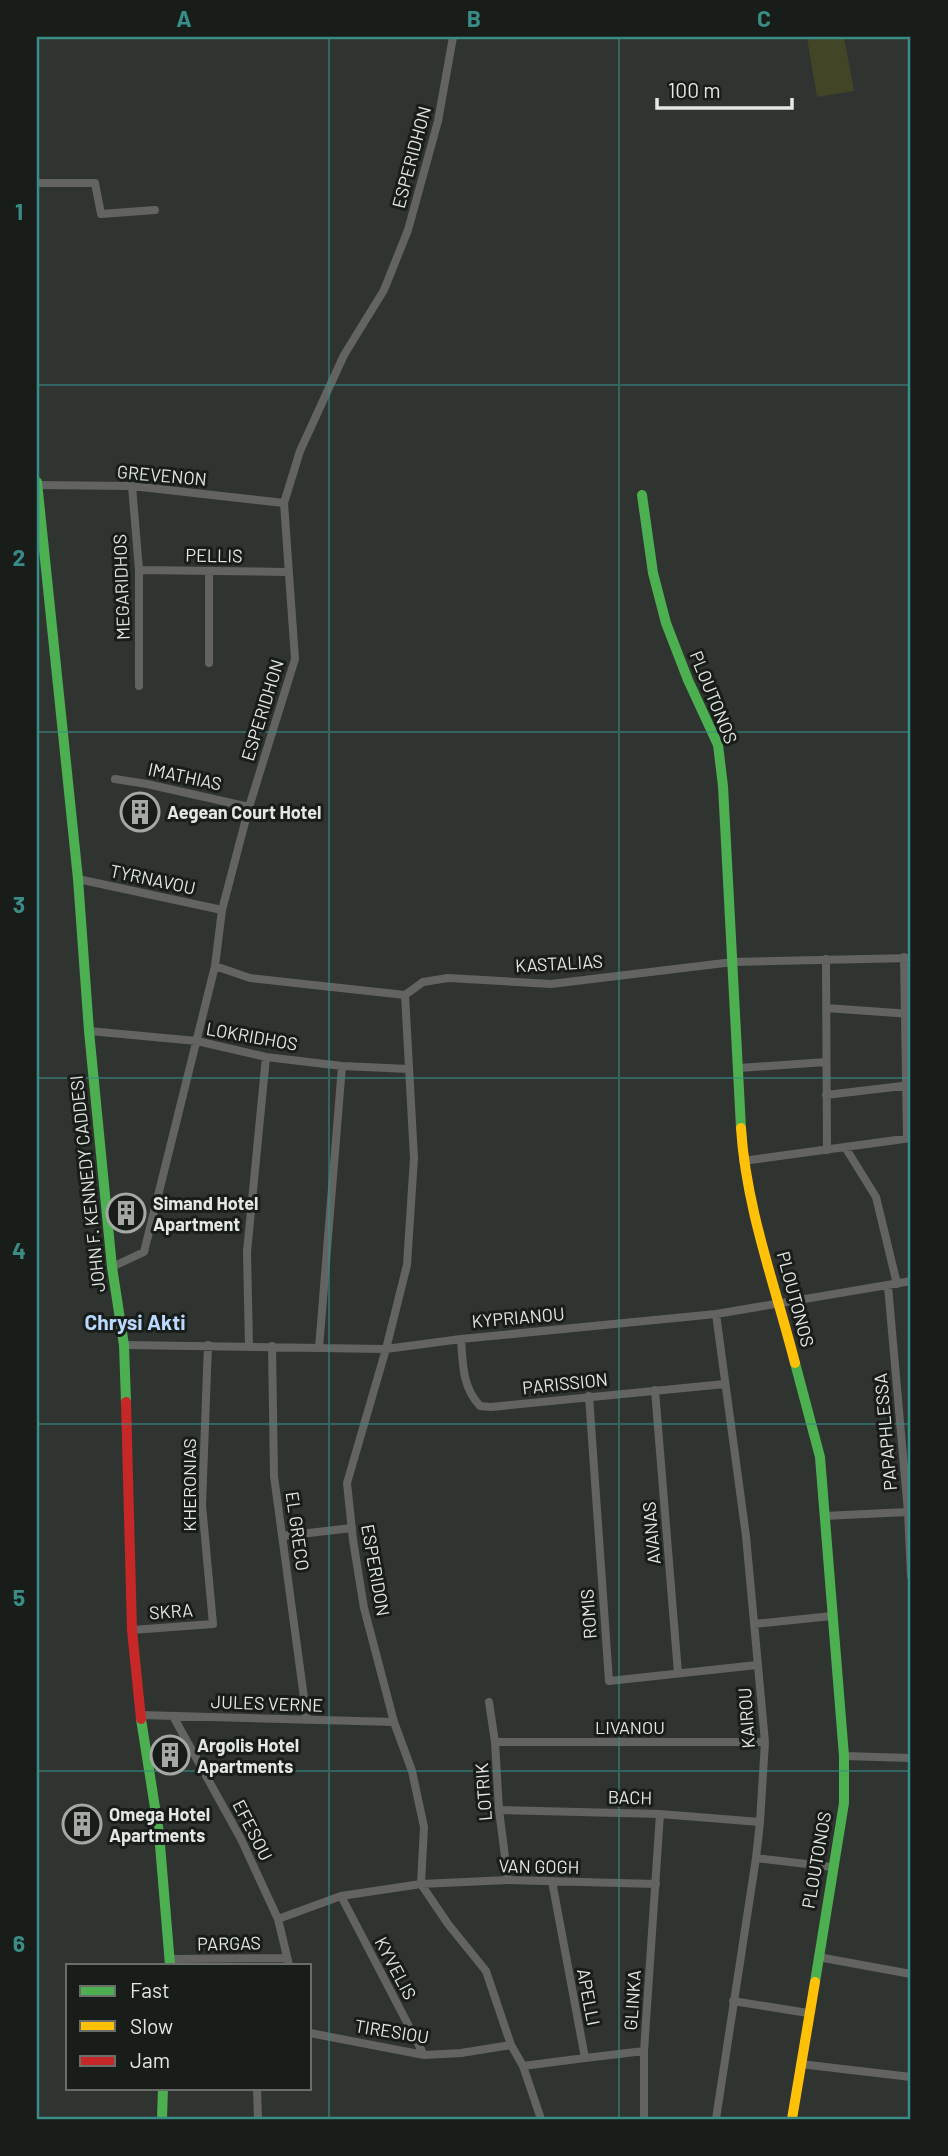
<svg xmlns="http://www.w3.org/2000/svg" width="948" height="2156" viewBox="0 0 948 2156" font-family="Barlow,sans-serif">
  <rect width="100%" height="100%" fill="#303431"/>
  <!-- green -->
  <path fill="#424626" d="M815 37H844L854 91 817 97 807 38Z"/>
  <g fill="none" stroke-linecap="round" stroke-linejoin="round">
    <!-- street -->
    <path stroke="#636462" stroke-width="8" d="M37 183H95L101 214 155 210
      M37 485 132 486 284 503
      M132 486 139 570V686
      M139 570 288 572
      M209 663V571
      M115 779 147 784 249 807
      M78 879 222 910
      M904 957 907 1137
      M826 959 827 1150
      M215 966 250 978 405 995 423 982 448 978 551 984 733 962 911 958
      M405 995 414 1158 407 1265 386 1349 347 1483 353 1540 364 1608 394 1722 412 1771 424 1827 421 1884 448 1924 486 1971 511 2045 523 2066 541 2119
      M826 1008 911 1014
      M89 1031 197 1041 266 1057 342 1066 409 1069
      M739 1068 826 1062
      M826 1095 911 1085
      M845 1147 876 1197 897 1284
      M743 1161 911 1138
      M112 1267 144 1252 215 966 222 910 249 807 295 659 284 503 300 451 344 355 384 290 408 230 438 121 453 37
      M888 1286 908 1512 911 1576
      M716 1314 746 1536 765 1742 760 1822 756 1858 716 2119
      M461 1339C463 1364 462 1387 480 1406L491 1407 725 1384
      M124 1345 386 1349 461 1339 716 1314 911 1281
      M249 1346 247 1252 266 1057
      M272 1346 274 1476 307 1720
      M319 1348 342 1066
      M655 1390 678 1673
      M589 1396 609 1681 757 1665
      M824 1516 908 1512
      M283 1536 352 1528
      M754 1624 832 1616
      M132 1630 213 1624 202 1505 208 1345
      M489 1702 495 1742 499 1810 508 1880
      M140 1715 394 1722
      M173 1716 241 1839 278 1919 289 1965
      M495 1742H765
      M844 1756 911 1758
      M499 1810 660 1814 760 1822
      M756 1858 832 1867
      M341 1896 424 2055
      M278 1919 341 1896 421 1884 508 1880 656 1884
      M818 1957 911 1974
      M171 1959 287 1958
      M733 2001 808 2013
      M310 2033 424 2055 461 2053 511 2045
      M585 2058 644 2051
      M800 2064 911 2077
      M523 2066 585 2058 552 1881
      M257 2088 258 2119
      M644 2119V2051L660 1814"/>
    <!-- fast -->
    <path stroke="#4caf50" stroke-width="10" d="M37 482 78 879 89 1031 112 1267 124 1345 126 1402
      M642 495 653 573 666 623 688 680 718 745 723 786 741 1128
      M795 1363 820 1457 844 1756V1803L815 1982
      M141 1719 159 1833 170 1965
      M162 2119 163 2088"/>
    <!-- slow -->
    <path stroke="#ffc107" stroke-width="10" d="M741 1128C746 1208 775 1285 795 1363
      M792 2119 815 1982"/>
    <!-- jam -->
    <path stroke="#c62828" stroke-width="10" d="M126 1402 132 1630 141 1719"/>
  </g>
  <!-- grid -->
  <path fill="none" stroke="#398d86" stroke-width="2" stroke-opacity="0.55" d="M329 37V2119M619 37V2119M37 385H911M37 732H911M37 1078H911M37 1424H911M37 1771H911"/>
  <!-- icons -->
  <defs>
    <symbol id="building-ring" viewBox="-11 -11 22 22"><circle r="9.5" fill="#191d1a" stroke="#a4a9a5" stroke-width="1.5"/><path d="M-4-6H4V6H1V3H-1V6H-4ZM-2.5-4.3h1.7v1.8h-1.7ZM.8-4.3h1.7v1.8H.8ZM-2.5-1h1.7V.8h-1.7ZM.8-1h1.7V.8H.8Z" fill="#a4a9a5"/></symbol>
  </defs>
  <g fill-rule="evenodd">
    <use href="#building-ring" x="118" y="790" width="44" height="44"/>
    <use href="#building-ring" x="104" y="1191" width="44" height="44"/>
    <use href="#building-ring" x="148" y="1733" width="44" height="44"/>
    <use href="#building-ring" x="60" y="1802" width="44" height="44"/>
  </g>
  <g text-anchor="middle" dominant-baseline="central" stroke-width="6" stroke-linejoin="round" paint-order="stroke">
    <!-- street labels -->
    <g font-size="18" fill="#e3e8e4" stroke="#191d1a">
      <text transform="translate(411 157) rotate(-75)">ESPERIDHON</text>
      <text transform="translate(162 475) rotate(5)">GREVENON</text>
      <text transform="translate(214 555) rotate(1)">PELLIS</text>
      <text transform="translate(121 587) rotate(-92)">MEGARIDHOS</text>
      <text transform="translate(714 697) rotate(68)">PLOUTONOS</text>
      <text transform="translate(262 710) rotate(-73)">ESPERIDHON</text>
      <text transform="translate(185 776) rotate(12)">IMATHIAS</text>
      <text transform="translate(153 879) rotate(12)">TYRNAVOU</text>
      <text transform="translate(559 963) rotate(-3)">KASTALIAS</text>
      <text transform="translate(252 1036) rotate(10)">LOKRIDHOS</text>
      <text transform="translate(87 1184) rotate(-96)">JOHN F. KENNEDY CADDESI</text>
      <text transform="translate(796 1299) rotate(75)">PLOUTONOS</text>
      <text transform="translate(518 1317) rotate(-5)">KYPRIANOU</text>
      <text transform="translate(565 1383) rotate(-6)">PARISSION</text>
      <text transform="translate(885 1432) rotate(-95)">PAPAPHLESSA</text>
      <text transform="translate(189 1485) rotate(-90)">KHERONIAS</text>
      <text transform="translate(298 1531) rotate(82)">EL GRECO</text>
      <text transform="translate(651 1533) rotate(-95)">AVANAS</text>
      <text transform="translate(376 1570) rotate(80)">ESPERIDON</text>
      <text transform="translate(171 1611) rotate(-4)">SKRA</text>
      <text transform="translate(588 1614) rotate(-94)">ROMIS</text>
      <text transform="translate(267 1703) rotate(2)">JULES VERNE</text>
      <text transform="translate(746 1718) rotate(-94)">KAIROU</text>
      <text x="630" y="1727">LIVANOU</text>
      <text transform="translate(483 1792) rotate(-94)">LOTRIK</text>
      <text transform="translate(630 1797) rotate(1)">BACH</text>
      <text transform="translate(253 1830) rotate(63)">EFESOU</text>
      <text transform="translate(816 1860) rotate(-80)">PLOUTONOS</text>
      <text transform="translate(539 1866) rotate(1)">VAN GOGH</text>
      <text transform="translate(229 1943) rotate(-1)">PARGAS</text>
      <text transform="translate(396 1968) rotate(62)">KYVELIS</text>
      <text transform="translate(589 1997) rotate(79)">APELLI</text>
      <text transform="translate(632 2000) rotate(-86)">GLINKA</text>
      <text transform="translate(392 2031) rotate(9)">TIRESIOU</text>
    </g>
    <!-- poi labels -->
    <g font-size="18" font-weight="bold" fill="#e3e8e4" stroke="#191d1a" text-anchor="start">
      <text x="167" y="812">Aegean Court Hotel</text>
      <text x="153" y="1203">Simand Hotel<tspan x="153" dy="21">Apartment</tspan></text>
      <text x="197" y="1745">Argolis Hotel<tspan x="197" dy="21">Apartments</tspan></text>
      <text x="109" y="1814">Omega Hotel<tspan x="109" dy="21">Apartments</tspan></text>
    </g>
    <!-- quarter labels -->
    <g font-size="21" font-weight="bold" fill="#bbd9fe" stroke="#191d1a">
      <text x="135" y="1321">Chrysi Akti</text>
    </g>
  </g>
  <!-- border -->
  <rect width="948" height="2156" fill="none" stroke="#191d1a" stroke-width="77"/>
  <!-- legend -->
  <rect x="66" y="1964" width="245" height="126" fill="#191d1a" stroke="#6a6e6b" stroke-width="2"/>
  <rect x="80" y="1986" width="35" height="10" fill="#4caf50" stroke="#6a6e6b" stroke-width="2"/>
  <text x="130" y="1998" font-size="21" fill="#e3e8e4">Fast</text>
  <rect x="80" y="2021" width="35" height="10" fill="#ffc107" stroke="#6a6e6b" stroke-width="2"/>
  <text x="130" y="2034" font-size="21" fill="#e3e8e4">Slow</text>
  <rect x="80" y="2056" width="35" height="10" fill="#c62828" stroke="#6a6e6b" stroke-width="2"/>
  <text x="130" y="2068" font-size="21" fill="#e3e8e4">Jam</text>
  <!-- scale -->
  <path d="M657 98v10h135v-10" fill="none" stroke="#e3e8e4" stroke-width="3.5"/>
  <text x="668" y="98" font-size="21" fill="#e3e8e4" stroke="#191d1a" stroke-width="5" paint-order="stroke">100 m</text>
  <rect x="38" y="38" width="871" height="2080" fill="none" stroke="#398d86" stroke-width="2.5"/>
  <g font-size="23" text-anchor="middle" font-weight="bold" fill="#398d86">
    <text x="184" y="27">A</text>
    <text x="474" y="27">B</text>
    <text x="764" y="27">C</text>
    <text x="19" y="220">1</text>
    <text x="19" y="566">2</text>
    <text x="19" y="913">3</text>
    <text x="19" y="1259">4</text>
    <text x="19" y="1606">5</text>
    <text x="19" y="1952">6</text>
  </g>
</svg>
